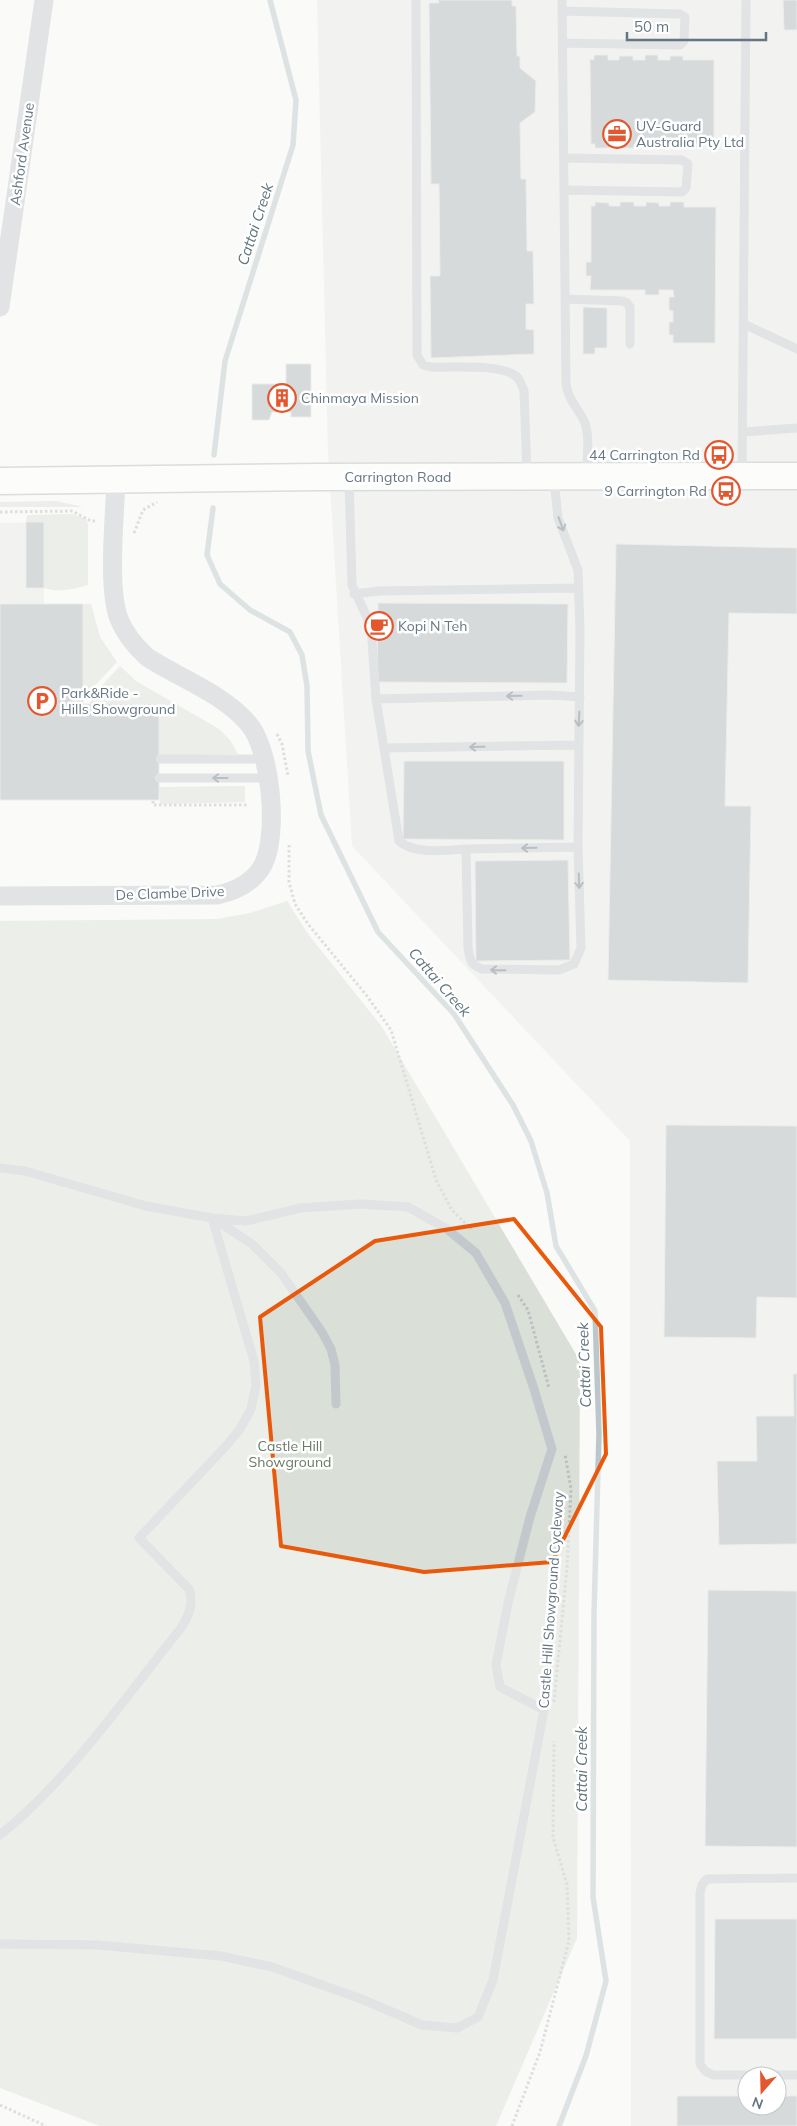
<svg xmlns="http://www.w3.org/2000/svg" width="797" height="2126" viewBox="0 0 797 2126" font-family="Mulish,sans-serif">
  <rect width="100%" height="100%" fill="#fafaf8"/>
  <!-- built -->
  <path fill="#e8e9e9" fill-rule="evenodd" d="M317 0H797V2126H631L630 1141 352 846 328 452ZM747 2076H777V2106H747Z
    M44 522V605L0 604V523Z"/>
  <!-- green -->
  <path fill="#dadfd7" d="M56 501 83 507H0V502Z
    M72 514 86 519 88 525V585C74 589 59 593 44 588V523L26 522 27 515Z
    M83 604H91L100 637 117 662 83 698Z
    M120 666 136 681 219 729 230 740 238 754 159 756V704H90L91 697Z
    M245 786V802L160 804 159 787Z
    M287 901 308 934 382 1027 580 1361 577 1938 496 2126H100L0 2088V921L217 919 250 913Z"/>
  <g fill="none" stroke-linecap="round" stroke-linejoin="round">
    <!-- stream -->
    <path stroke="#bbc7cb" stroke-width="5.5" d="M214 455 225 361 293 145 296 100 270 0
      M213 508 207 555 220 584 250 610 290 632 302 655 307 686 308 751 321 815 378 932 454 1014 513 1105 531 1141 547 1193 556 1246 595 1311 599 1434 594 1613 593 1897 606 1981 586 2056 559 2126"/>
  </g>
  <!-- building -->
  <path fill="#aab3b9" stroke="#dcdcda" d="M438 0H512V6H516L517 56H520V68L536 81 535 112 520 123 521 179H526L527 251H533L534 304H526V329L534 330V354L431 358 430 276H440L439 184H431L429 3H439Z
    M783 0H797V30H784Z
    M594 55H608V60H619V56H633V60H645V55H658V60H670V56H683V60H714V144H684V148H670V144H659V148H645V144H634V148H620V144H609V148H595V144H591L590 59 594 60Z
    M595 202 609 203V206H620V202H634V206H646V202L659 203V206H670V202H684V207H716L715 343H673V335H669V322H673V311L669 310V297H674L673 290H659V295H645V290H590L591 276H586V262H591V206H595Z
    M583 307 607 308V348H595V354H583Z
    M286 364H311V417H291V412H272L269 420H252V384H286Z
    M26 522H44V588H26Z
    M616 544 797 548V614L729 613 725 806H751L748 983 608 980Z
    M378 603 568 604 567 683 377 682Z
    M0 604H83V704H159V800H0Z
    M404 761H564V840L403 839Z
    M568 860 570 960 476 961 475 861Z
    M666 1125 797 1126V1298L757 1297 756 1338 664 1337Z
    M793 1374H797V1544L719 1545 717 1461H757L756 1416H794Z
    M708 1590 797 1591V1847L705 1846Z
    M715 1919H797V2039H714Z
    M677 2096H747V2106H777V2096H797V2126H677Z"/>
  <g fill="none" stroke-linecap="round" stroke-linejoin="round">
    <defs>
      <path id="secondary" d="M0 481 317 477 797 476"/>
    </defs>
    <!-- secondary casing -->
    <use href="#secondary" stroke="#b3babf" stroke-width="29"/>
    <!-- path -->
    <path stroke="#bbbfc2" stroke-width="3" stroke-dasharray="2.5 2.5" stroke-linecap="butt" d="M0 512 72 511 91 521H96
      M134 533 143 510 157 502
      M277 734 282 744 288 776
      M153 801V805H249
      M289 845V882L295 904 308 924 367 996 391 1030 436 1180 452 1210 471 1229
      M518 1295 528 1310 549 1388
      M554 1702 567 1568 571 1489 565 1454
      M0 2105 46 2126
      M512 2126 540 2052 569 1941 567 1885 553 1837 554 1741"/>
    <!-- lane -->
    <path stroke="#c3c8cc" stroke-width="9" d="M416 0 417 355 423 365 431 367C453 368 501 363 517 377 520 380 522 386 524 391L527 474
      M562 0 566 384C568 400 579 409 585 423 590 438 587 458 586 474
      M562 11 680 14 685 17 684 41 680 45 562 43
      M564 158 682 160 688 164 686 188 682 192 564 190
      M565 299 622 301 627 303 630 307V344
      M744 324 797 349
      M743 432 797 428
      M742 473 746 0
      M349 479 352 585 371 626 376 699 399 841C415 855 447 850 466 849L468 948C470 959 470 965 482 969L559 970 574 964 581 948 578 847 580 630 578 570 558 518 554 479
      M354 594 379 591 577 588
      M376 699 551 695 580 697
      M386 748 578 745
      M160 759H266
      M159 778H269
      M466 849 578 847
      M0 1168 25 1171 146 1206 212 1218 252 1244 281 1273 322 1332 331 1349 335 1365 336 1404
      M0 1835C67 1782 127 1695 181 1628 189 1615 194 1604 189 1589L139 1538 226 1446 240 1429 251 1409 256 1385 254 1361 212 1218 246 1221 300 1208 360 1204 408 1207 447 1229 476 1253 505 1303 534 1389 552 1449 530 1517 508 1603 496 1665 500 1687 544 1710 493 1980 478 2017 457 2028 422 2025 364 2000 272 1967 221 1956 98 1945 0 1944
      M797 1878 707 1879 702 1885 700 1893V2064L705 2071 713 2075H797"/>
    <!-- street -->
    <path stroke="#c3c8cc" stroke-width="19" d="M0 307 44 0
      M0 896 217 895C236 891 253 883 263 865 279 834 271 749 248 723 222 693 179 678 147 657 135 646 125 634 119 619 107 588 115 515 116 480"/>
    <!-- secondary -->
    <use href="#secondary" stroke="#fff" stroke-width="26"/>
  </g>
  <!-- one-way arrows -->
  <defs><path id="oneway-shaft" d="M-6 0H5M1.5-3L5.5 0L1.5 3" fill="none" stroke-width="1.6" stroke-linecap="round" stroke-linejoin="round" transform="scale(1.25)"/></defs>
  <g stroke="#6a7a87">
    <use href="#oneway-shaft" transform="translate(561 524) rotate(70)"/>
    <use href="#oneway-shaft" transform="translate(514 696) rotate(179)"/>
    <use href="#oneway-shaft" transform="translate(579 719) rotate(93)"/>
    <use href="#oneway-shaft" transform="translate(477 747) rotate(179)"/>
    <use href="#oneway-shaft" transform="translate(220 778) rotate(-180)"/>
    <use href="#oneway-shaft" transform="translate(529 848) rotate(179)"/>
    <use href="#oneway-shaft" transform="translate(579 881) rotate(88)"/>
    <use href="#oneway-shaft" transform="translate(498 970) rotate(-179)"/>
  </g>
  <!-- marked area -->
  <path d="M0 0H797V2126H0ZM514 1219 601 1327 606 1454 552 1562 424 1572 281 1546 260 1317 375 1241Z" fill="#fafaf8" fill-opacity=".55" fill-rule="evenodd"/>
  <path fill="none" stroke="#e8590c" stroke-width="4" stroke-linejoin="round" d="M514 1219 601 1327 606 1454 552 1562 424 1572 281 1546 260 1317 375 1241Z"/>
  <!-- icons -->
  <defs>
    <symbol id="office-ring" viewBox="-11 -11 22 22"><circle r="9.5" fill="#fff" stroke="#e4572e" stroke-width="1.5"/><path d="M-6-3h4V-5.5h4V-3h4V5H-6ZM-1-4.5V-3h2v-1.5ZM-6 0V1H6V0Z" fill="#e4572e"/></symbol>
    <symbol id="building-ring" viewBox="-11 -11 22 22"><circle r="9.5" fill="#fff" stroke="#e4572e" stroke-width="1.5"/><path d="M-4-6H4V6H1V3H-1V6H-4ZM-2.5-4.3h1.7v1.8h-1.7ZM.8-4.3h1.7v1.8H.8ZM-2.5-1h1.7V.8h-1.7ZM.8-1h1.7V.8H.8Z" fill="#e4572e"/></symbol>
    <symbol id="bus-ring" viewBox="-11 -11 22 22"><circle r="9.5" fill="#fff" stroke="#e4572e" stroke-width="1.5"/><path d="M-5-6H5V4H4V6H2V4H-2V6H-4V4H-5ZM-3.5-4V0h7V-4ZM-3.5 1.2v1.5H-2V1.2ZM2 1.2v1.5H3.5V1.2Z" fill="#e4572e"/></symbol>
    <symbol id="cafe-ring" viewBox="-11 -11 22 22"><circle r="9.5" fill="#fff" stroke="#e4572e" stroke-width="1.5"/><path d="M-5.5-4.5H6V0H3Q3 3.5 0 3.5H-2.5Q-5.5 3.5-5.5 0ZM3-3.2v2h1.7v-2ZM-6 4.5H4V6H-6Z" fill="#e4572e"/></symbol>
    <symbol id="parking-ring" viewBox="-11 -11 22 22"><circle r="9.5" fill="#fff" stroke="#e4572e" stroke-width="1.5"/><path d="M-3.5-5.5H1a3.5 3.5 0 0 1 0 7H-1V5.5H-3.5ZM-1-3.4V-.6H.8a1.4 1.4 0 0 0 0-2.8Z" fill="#e4572e"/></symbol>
  </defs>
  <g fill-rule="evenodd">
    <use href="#office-ring" x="601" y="118" width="32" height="32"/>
    <use href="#building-ring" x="266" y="382" width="32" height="32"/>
    <use href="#bus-ring" x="703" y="439" width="32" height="32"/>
    <use href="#bus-ring" x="710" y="475" width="32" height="32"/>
    <use href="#cafe-ring" x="363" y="610" width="32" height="32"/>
    <use href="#parking-ring" x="26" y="685" width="32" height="32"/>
  </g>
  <g text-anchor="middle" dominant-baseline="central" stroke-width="5" stroke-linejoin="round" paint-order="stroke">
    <!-- poi labels -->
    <g font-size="14" fill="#657683" stroke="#fff" text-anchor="start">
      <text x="636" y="126">UV-Guard<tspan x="636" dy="16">Australia Pty Ltd</tspan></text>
      <text x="301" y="398">Chinmaya Mission</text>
      <text x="700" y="455" text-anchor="end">44 Carrington Rd</text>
      <text x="707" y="491" text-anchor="end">9 Carrington Rd</text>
      <text x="398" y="626">Kopi N Teh</text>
      <text x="61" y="693">Park&amp;Ride -<tspan x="61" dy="16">Hills Showground</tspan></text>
    </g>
    <!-- street labels -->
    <g font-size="14" fill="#657683" stroke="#fff">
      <text transform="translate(22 154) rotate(-82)">Ashford Avenue</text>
      <text x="398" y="477">Carrington Road</text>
      <text transform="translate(170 893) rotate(-2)">De Clambe Drive</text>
      <text transform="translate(551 1600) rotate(-86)">Castle Hill Showground Cycleway</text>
    </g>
    <!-- park labels -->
    <g font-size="14" fill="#687a64" stroke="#fff">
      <text x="290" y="1446">Castle Hill<tspan x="290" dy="16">Showground</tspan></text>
    </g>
    <!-- water labels -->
    <g font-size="15" font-style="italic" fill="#60757c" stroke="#fff">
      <text transform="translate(255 224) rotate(-72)">Cattai Creek</text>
      <text transform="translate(440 982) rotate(49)">Cattai Creek</text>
      <text transform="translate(584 1365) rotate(-92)">Cattai Creek</text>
      <text transform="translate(581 1769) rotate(-90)">Cattai Creek</text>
    </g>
  </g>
  <!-- north arrow -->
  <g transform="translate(762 2091) rotate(200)"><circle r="24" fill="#ffffff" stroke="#c1c8cd"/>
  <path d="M0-4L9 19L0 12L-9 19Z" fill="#e4572e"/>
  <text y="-8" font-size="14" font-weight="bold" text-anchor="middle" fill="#657683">N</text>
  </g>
  <!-- scale -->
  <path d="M627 32v8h139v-8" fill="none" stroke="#657683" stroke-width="2.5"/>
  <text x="634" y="32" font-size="15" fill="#657683" stroke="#ffffff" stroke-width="4" paint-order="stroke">50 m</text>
</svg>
